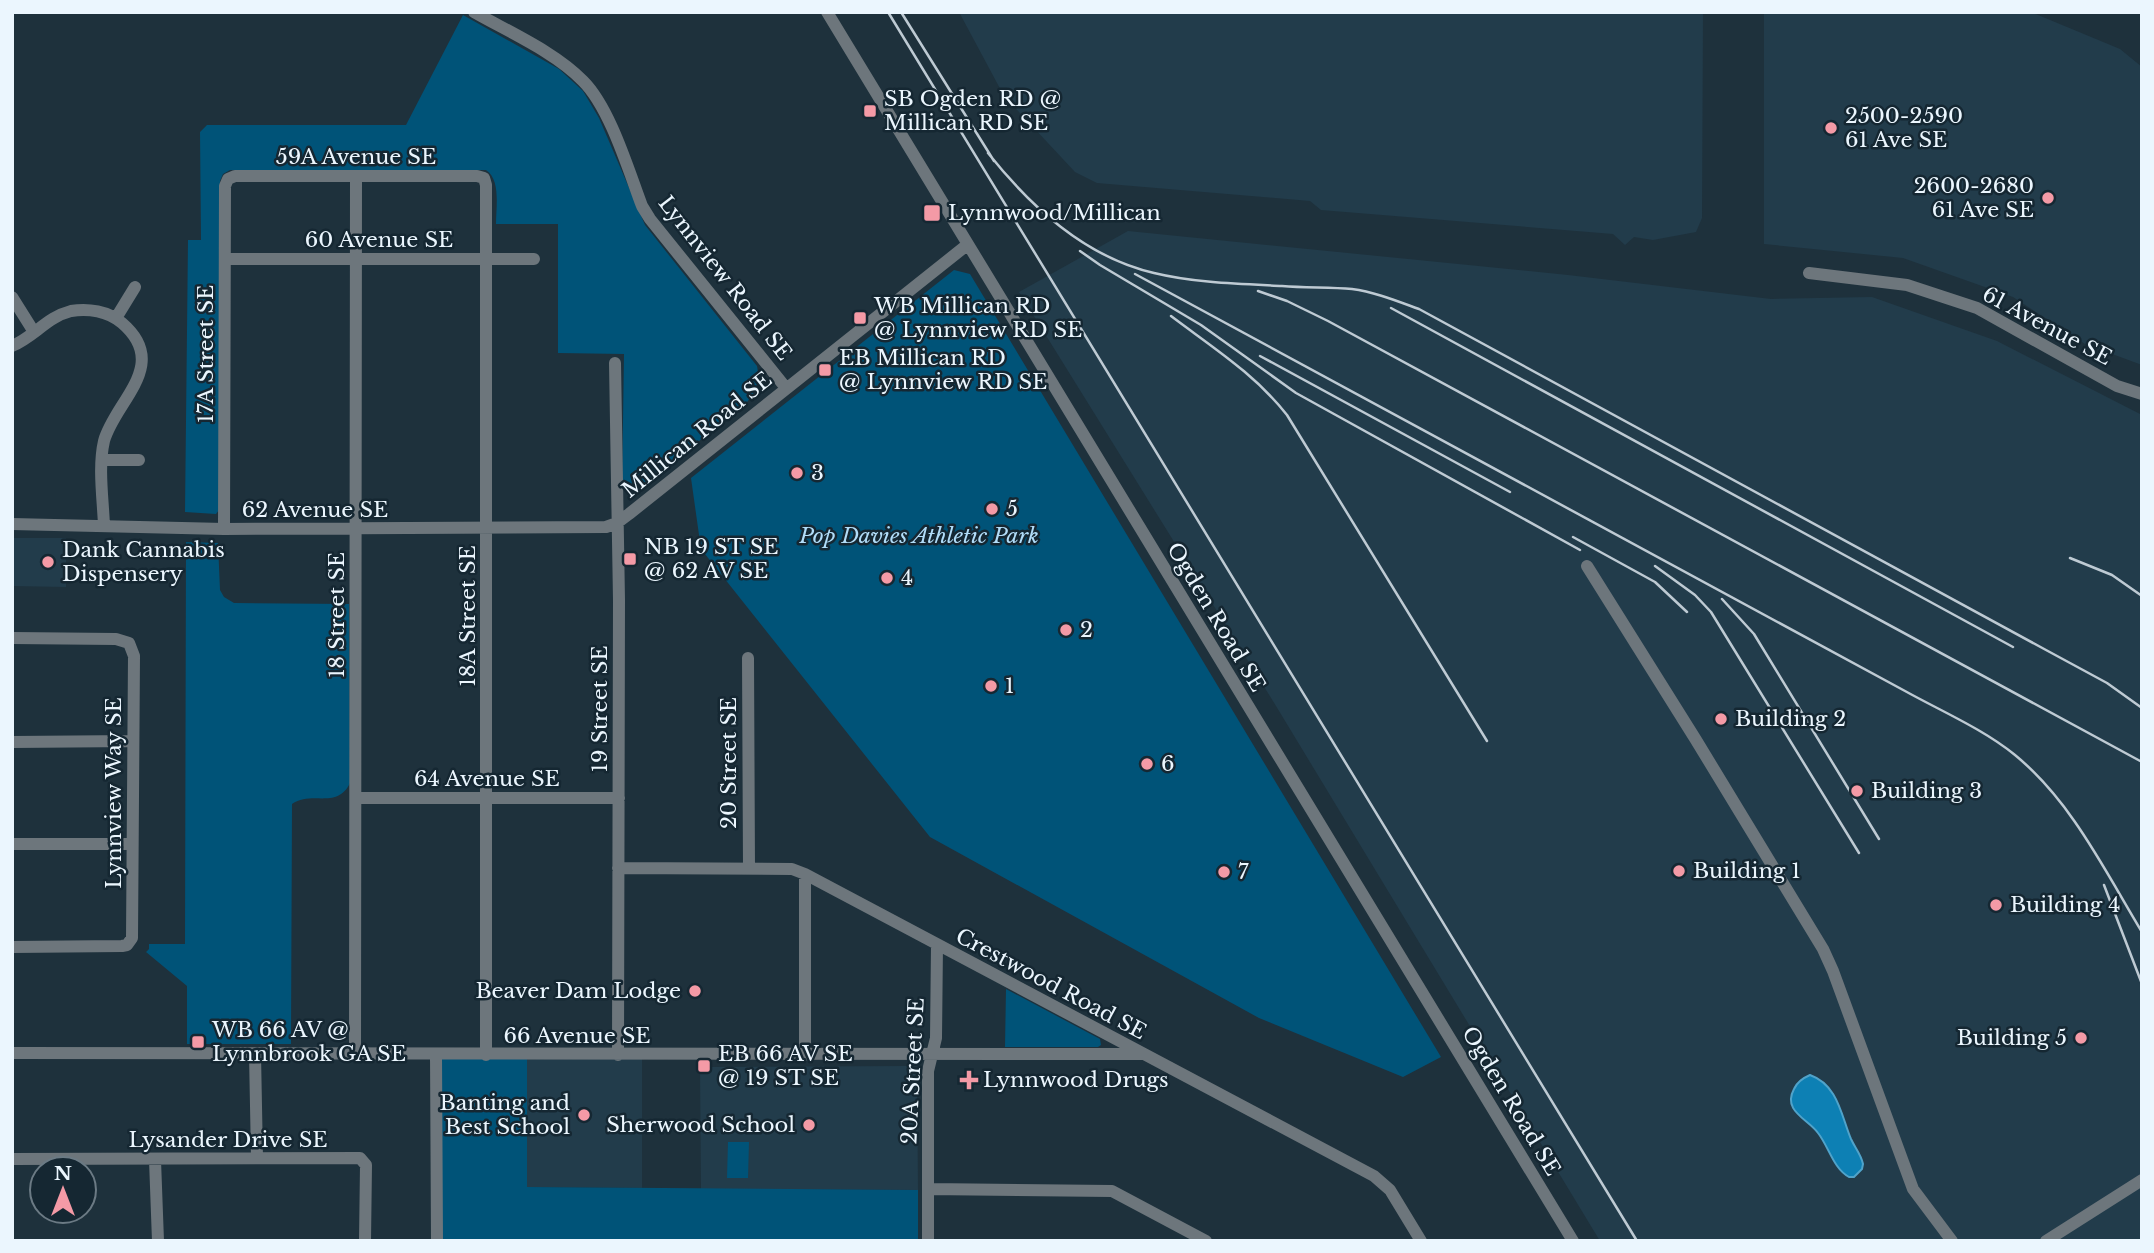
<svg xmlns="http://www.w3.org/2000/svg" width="2154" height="1253" viewBox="0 0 2154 1253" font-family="'Libre Baskerville',serif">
  <rect width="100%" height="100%" fill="#1e313c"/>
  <!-- built -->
  <path fill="#223c4b" d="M959 12H1703L1702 218 1696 232 1653 240 1634 237 1625 245 1613 234 1321 210 1310 201 1097 183 1075 172 1004 96Z
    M1764 12H2031L2120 49 2142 67V365L2085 344 2013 297 1903 258 1764 244Z
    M1128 231 1568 275 1771 299 1872 297 1997 341 2142 415V1241H1600L1276 706 1019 292Z
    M12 538H66V587L12 586Z
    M527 1055H642V1188L527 1187Z
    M908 1066 917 1071 918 1190 701 1189 700 1067Z"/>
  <!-- green -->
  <path fill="#005378" d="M463 15 559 69 583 91 599 118 645 225 757 366C760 381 757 389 748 401L640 489 634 493 622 488 624 354 558 353V224H496C496 207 501 180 486 170H230L223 174 220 181 219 510 216 514 185 512 188 240H201L200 132 207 125H406Z
    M954 270 970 274 1441 1057 1403 1077 1259 1018 930 837 701 549 691 478Z
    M186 542 218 543 220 590 224 597 234 603 349 604 350 783C337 810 312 790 292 804L291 1044H187V986L146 952 149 949V944H185Z
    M1006 989 1100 1039 1101 1045 1098 1047H1005Z
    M436 1055H527V1187L918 1190V1241H437Z
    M728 1142H749L748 1178H727Z"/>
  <!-- water -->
  <path fill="#0d80b4" stroke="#50a3ca" stroke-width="2" d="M1810 1075C1838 1085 1841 1115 1851 1139 1855 1148 1861 1154 1863 1164L1862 1169 1854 1177H1849C1833 1168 1829 1147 1818 1133 1808 1119 1782 1111 1794 1089 1797 1082 1803 1078 1810 1075Z"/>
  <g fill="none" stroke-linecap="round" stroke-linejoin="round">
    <!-- minor -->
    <path stroke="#6d767c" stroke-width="12" d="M474 12C509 32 555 52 583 81 610 108 628 169 642 206L650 219 786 388
      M827 12 1573 1241
      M225 259H534
      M1809 273 1907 285 1977 308 2117 386 2142 394
      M12 297 34 332
      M116 318 135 287
      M12 346C34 337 47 317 71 311 88 308 108 311 122 323 171 365 115 401 104 441 98 467 103 499 104 526
      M615 363 619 600 618 1055
      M102 460H139
      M12 524 224 529 606 527 617 523 629 514 967 245
      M224 529 225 186 228 179 235 176H477L484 178 486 185V1055
      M1587 566 1696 740 1823 949 1833 971 1913 1189 1952 1241
      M12 638 116 639 129 643 134 656 132 938 127 945 122 946 12 947
      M748 658 749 868
      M12 742 133 741
      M356 798H619
      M12 844H132
      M618 868 792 869 805 874 1374 1176 1390 1190 1421 1241
      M805 874V1055
      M12 1053 1142 1054
      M255 1054 257 1158
      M355 1054 356 176
      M436 1055 437 1241
      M12 1159 360 1158 366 1165 365 1241
      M155 1160 158 1241
      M928 1189 1112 1191 1206 1241
      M928 1241V1071L936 1038 937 945
      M2046 1241 2142 1180"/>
    <!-- rail -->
    <path stroke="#becad3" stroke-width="2.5" d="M888 12 1637 1241
      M901 12 994 161
      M988 153C1031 207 1085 257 1154 273 1195 283 1241 284 1282 286 1306 288 1329 287 1352 289 1375 292 1397 301 1419 309L2046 650 2107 683 2142 708
      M1080 251 1100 265 1201 325 1296 393 1580 550
      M1135 274 1905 691C1941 711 1983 729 2015 755 2072 802 2105 871 2142 932
      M1258 291 1287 301 1328 321 2142 762
      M1391 308 2013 647
      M1171 316C1212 347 1255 374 1287 415L1487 741
      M1260 356 1510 492
      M1573 537 1655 582 1687 612
      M2070 558 2112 575 2142 596
      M1655 566 1695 595 1711 612 1859 853
      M1722 599 1754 634 1879 839
      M2104 885 2142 984"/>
  </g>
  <!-- markers -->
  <g fill="#f49aa6" stroke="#152732" stroke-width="2.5">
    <rect x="863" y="104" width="14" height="14" rx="3.5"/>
    <circle cx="1831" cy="128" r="7"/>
    <circle cx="2048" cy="198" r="7"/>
    <rect x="923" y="204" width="18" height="18" rx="3.5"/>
    <rect x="853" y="311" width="14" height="14" rx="3.5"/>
    <rect x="818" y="363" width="14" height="14" rx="3.5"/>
    <circle cx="797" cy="473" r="7"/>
    <circle cx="992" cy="509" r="7"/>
    <rect x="623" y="552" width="14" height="14" rx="3.5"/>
    <circle cx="48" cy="562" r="7"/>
    <circle cx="887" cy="578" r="7"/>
    <circle cx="1066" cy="630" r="7"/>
    <circle cx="991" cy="686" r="7"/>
    <circle cx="1721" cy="719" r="7"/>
    <circle cx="1147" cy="764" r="7"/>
    <circle cx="1857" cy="791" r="7"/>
    <circle cx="1679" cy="871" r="7"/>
    <circle cx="1224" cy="872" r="7"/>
    <circle cx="1996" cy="905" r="7"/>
    <circle cx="695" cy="991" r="7"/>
    <circle cx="2081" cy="1038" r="7"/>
    <rect x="191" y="1035" width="14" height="14" rx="3.5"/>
    <rect x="697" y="1059" width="14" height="14" rx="3.5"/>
    <path d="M965.5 1069.5h7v7h7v7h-7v7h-7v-7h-7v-7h7z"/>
    <circle cx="584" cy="1115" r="7"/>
    <circle cx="809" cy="1125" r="7"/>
  </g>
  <g text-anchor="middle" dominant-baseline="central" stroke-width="5" stroke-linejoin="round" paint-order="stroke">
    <!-- poi labels -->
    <g font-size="21" fill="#ebf6fe" stroke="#152732" text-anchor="start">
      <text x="884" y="99">SB Ogden RD @<tspan x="884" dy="24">Millican RD SE</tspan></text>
      <text x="1845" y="116">2500-2590<tspan x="1845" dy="24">61 Ave SE</tspan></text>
      <text x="2034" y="186" text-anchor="end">2600-2680<tspan x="2034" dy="24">61 Ave SE</tspan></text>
      <text x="948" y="213">Lynnwood/Millican</text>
      <text x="874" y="306">WB Millican RD<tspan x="874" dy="24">@ Lynnview RD SE</tspan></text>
      <text x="839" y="358">EB Millican RD<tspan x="839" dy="24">@ Lynnview RD SE</tspan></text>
      <text x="811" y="473">3</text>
      <text x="1006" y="509">5</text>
      <text x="644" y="547">NB 19 ST SE<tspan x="644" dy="24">@ 62 AV SE</tspan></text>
      <text x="62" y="550">Dank Cannabis<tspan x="62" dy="24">Dispensery</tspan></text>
      <text x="901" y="578">4</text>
      <text x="1080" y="630">2</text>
      <text x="1005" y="686">1</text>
      <text x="1735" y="719">Building 2</text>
      <text x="1161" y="764">6</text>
      <text x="1871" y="791">Building 3</text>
      <text x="1693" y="871">Building 1</text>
      <text x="1238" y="872">7</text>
      <text x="2010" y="905">Building 4</text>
      <text x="681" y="991" text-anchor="end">Beaver Dam Lodge</text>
      <text x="212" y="1030">WB 66 AV @<tspan x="212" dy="24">Lynnbrook GA SE</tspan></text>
      <text x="2067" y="1038" text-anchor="end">Building 5</text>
      <text x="718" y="1054">EB 66 AV SE<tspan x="718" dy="24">@ 19 ST SE</tspan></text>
      <text x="983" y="1080">Lynnwood Drugs</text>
      <text x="570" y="1103" text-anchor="end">Banting and<tspan x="570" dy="24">Best School</tspan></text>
      <text x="795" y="1125" text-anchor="end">Sherwood School</text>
    </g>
    <!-- street labels -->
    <g font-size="21" fill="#ebf6fe" stroke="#152732">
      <text x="356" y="157">59A Avenue SE</text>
      <text x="379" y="240">60 Avenue SE</text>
      <text transform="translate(725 278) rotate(52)">Lynnview Road SE</text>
      <text transform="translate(2047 326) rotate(28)">61 Avenue SE</text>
      <text transform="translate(206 354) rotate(-90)">17A Street SE</text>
      <text transform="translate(697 435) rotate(-39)">Millican Road SE</text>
      <text x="315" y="510">62 Avenue SE</text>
      <text transform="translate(337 615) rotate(-90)">18 Street SE</text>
      <text transform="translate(468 616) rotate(-90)">18A Street SE</text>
      <text transform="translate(1216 617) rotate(59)">Ogden Road SE</text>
      <text transform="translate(600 709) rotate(-90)">19 Street SE</text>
      <text transform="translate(729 763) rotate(-90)">20 Street SE</text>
      <text x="487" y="779">64 Avenue SE</text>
      <text transform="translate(114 793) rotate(-90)">Lynnview Way SE</text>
      <text transform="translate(1051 984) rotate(28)">Crestwood Road SE</text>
      <text x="577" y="1036">66 Avenue SE</text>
      <text transform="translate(913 1071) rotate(-87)">20A Street SE</text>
      <text transform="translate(1511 1101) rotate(59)">Ogden Road SE</text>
      <text x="228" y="1140">Lysander Drive SE</text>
    </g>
    <!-- park labels -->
    <g font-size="21" font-style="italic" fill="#b1ddf9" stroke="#152732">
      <text x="919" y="536">Pop Davies Athletic Park</text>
    </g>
  </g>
  <!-- border -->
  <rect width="2154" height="1253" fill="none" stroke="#ebf6fe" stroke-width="28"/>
  <!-- north arrow -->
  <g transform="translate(63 1190)"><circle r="33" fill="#152732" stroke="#6b7a84" stroke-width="2"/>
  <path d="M0-5L12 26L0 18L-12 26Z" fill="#f49aa6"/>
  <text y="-10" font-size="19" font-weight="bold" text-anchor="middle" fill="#ebf6fe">N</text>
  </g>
</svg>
